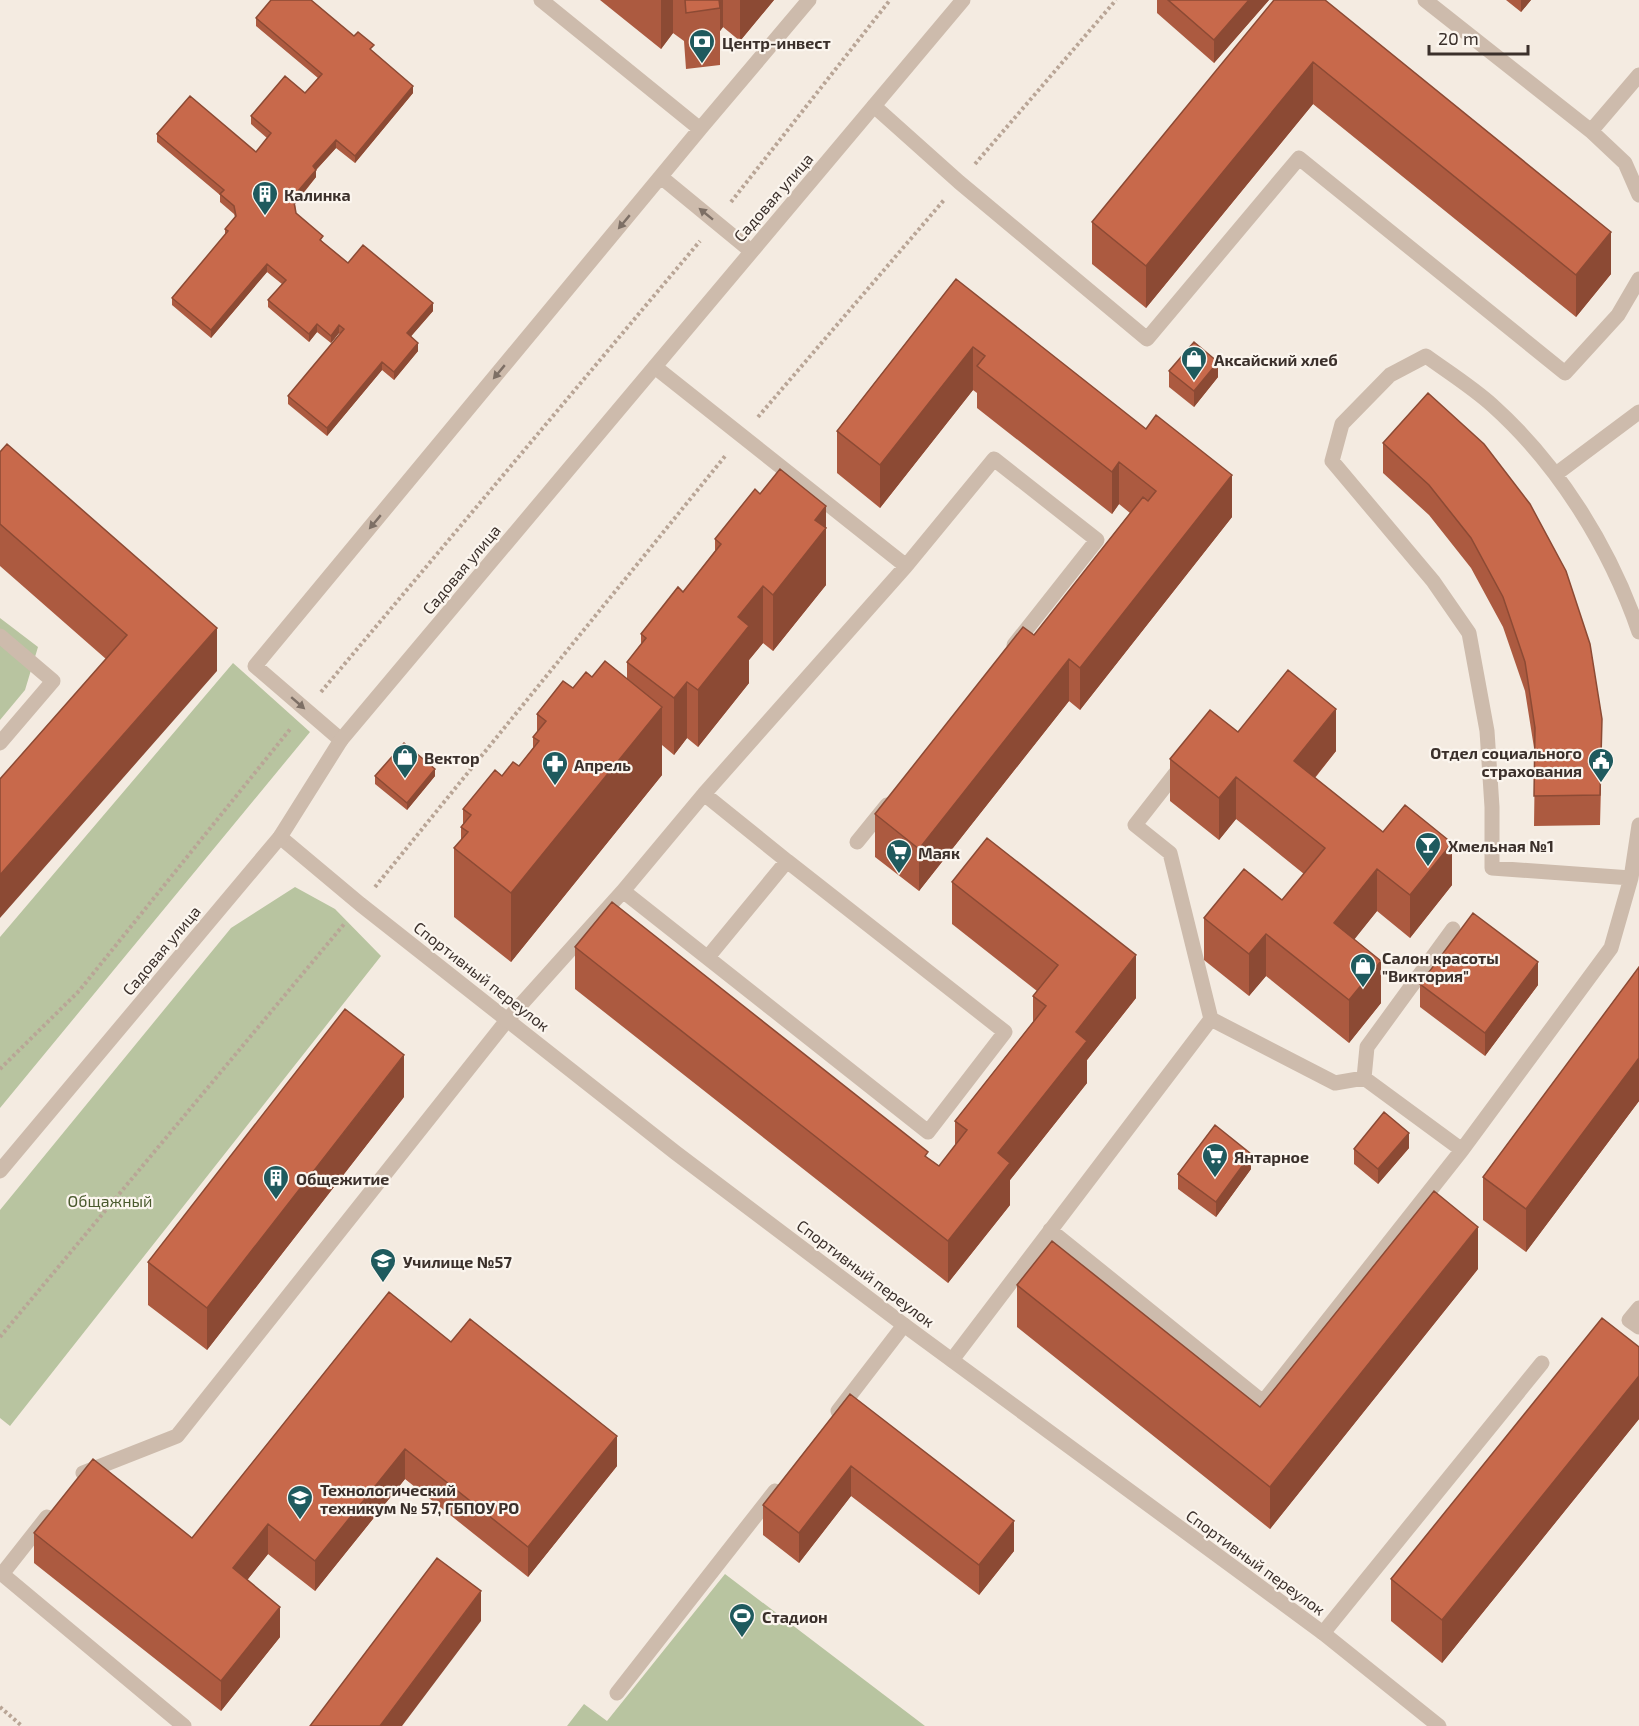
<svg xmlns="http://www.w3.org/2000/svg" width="1639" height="1726" viewBox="0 0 1639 1726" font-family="'Exo 2',sans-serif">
  <rect width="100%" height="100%" fill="#f4ebe1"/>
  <!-- green -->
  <path fill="#b8c4a0" d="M0 618 38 647 25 690 0 720Z
    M233 663 310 732 0 1108V937Z
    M295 887 335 909 381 956 10 1426 0 1418V1210L231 928Z
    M725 1574 925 1726H567L584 1704 607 1721Z"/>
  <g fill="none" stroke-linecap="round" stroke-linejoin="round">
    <!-- path -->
    <path stroke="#b9a596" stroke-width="4" stroke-dasharray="3 3" stroke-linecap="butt" d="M975 164 1116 0
      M731 202 890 0
      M758 417 944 200
      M321 692 700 241
      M375 887 726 455
      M0 1069 79 991 291 728
      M0 1337 345 923
      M0 1707 22 1726"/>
    <!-- service -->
    <path stroke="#cdbbac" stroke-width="15" d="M541 0 700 129 809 0
      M1425 0 1591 131 1625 163 1639 195
      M874 106 959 182 1147 339 1299 158 1565 373 1618 315 1639 279
      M1591 131 1639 75
      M661 177 751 251
      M655 367 906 566 994 459 1097 540 1014 645
      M1556 474 1639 412
      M0 636 53 681 0 743
      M341 740 255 666 700 129
      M704 794 787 861
      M857 842 887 805
      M1631 878 1492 868V807L1487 731 1469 633 1433 581 1332 461 1342 424 1390 375 1426 356C1448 372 1472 387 1492 405 1559 465 1610 548 1639 632
      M623 891 704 794 906 566
      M1211 1019 1335 1083 1364 1078 1462 1150 1611 948 1631 878 1639 825
      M1364 1078 1367 1047 1453 929
      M1050 1230 1263 1402 1462 1150
      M1639 1308 1629 1320 1639 1327
      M952 1360 1211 1019 1170 853 1135 825 1182 765
      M838 1411 904 1325
      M83 1473 177 1436 508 1019 623 891 928 1132 1005 1032 787 861 708 957
      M47 1517 2 1574 184 1726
      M1323 1633 1542 1363
      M617 1693 775 1491"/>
    <!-- minor -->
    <path stroke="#cdbbac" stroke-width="15" d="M280 837 360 904 676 1153 904 1325 1323 1633 1439 1726"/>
    <!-- tertiary -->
    <path stroke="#cdbbac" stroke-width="15" d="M0 1171 280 837 341 740 963 0"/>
  </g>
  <!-- wall -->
  <path fill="#ac5a40" d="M600 0H774L740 41 723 27 720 31V65L686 69 684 41 673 33 661 49Z
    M1157 0H1269L1214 63 1157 13Z
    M1274 0 1611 274 1576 317 1313 104 1146 308 1092 264V222Z
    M1506 0H1531L1521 12Z
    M256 18 374 52 413 93 355 163 336 148 316 170V177L295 204 296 213 323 242 348 263 433 311 411 336 418 351 394 380 382 370 327 436 288 404V396L340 334 339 333 331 343 317 332 309 342 268 307V300L282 284 267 272 211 338 172 305V298L225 235V229L235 217 234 214 220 202V195L157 142V134L256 152 267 138 251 124V116L305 93 318 78 256 26Z
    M956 279 1232 517 1080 710 1069 701 919 891 875 857V814L1034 635 1130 513 1119 504 1112 514 977 408V393L973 390 880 508 837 473V431Z
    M1169 371 1218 377 1194 407 1169 387Z
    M1428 393 1602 748 1600 825 1534 826 1535 754 1525 691 1503 627 1471 568 1429 515 1383 473V443Z
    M0 452 217 671 106 659 0 566Z
    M715 539 826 562V585L773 651 763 643 749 660V683L698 747 687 738 674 755 662 745V775L511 962 454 917V848L461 840V827L463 824V809L502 776 519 766 533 748V737L537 733V714L573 688 592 677 627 679V662L641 644V634L683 592 715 551Z
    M1238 732 1336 751 1315 778 1383 832 1452 885 1410 938 1377 911 1354 939 1381 1003 1349 1043 1266 976 1249 996 1204 960V918L1282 900 1304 874 1236 819 1219 840 1170 801V759Z
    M375 776H435L407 810 375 784Z
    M952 882 1136 998 1087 1060V1083L1010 1180V1205L948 1283 575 989V947L928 1158 939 1166 955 1146V1121L1033 1022V996L1037 991 952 924Z
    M1639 967V1101L1526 1252 1483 1220V1177Z
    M1420 984 1538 985 1485 1056 1420 1007Z
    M404 1097 207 1350 148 1305V1262Z
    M1409 1148 1378 1184 1354 1164V1149Z
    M1251 1169 1216 1217 1178 1189V1174Z
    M1478 1269 1270 1529 1017 1327V1285L1260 1407Z
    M451 1342 617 1466 528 1577 405 1479 315 1591 268 1554 247 1580 280 1637 221 1711 34 1563V1533L192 1538Z
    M1639 1347V1419L1442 1663 1391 1621V1579Z
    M850 1394 1014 1551 979 1595 851 1496 799 1563 763 1535V1505Z"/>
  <!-- shaded-wall -->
  <path fill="#8c4a34" d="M661 0H673V33L661 49Z
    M716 0H723V27L720 31V8Z
    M740 0H774L740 41Z
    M1249 0H1269L1214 63V40Z
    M1521 0H1531L1521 12Z
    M1313 62V104L1146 308V266Z
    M413 86V93L355 163V156Z
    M336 140V148L316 170V177L293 205V197L313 166Z
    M1611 232V274L1576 317V275Z
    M267 264V272L211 338V330Z
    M433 303V311L407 341V333Z
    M317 324V332L309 342V334Z
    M339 325V333L331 343V336Z
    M418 343V351L394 380V372Z
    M973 347V390L880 508V465Z
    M382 362V370L327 436V428Z
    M1218 362V377L1194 407V391Z
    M1119 462V504L1112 514V472Z
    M1232 475V517L1080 710V668Z
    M826 506V585L773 651V595L815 520Z
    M763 586V643L749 660V683L698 747V690L738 617Z
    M217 628V671L0 918V875Z
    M1069 659V701L919 891V849Z
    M687 682V738L674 755V698Z
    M662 707V775L511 962V893Z
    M1336 709V751L1294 803V761Z
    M435 769V776L407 810V803Z
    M1236 777V819L1219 840V798Z
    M1452 843V885L1410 938V895Z
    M1377 869V911L1334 965V923Z
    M1266 934V976L1249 996V954Z
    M1136 955V998L1087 1060V1083L1010 1180V1205L948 1283V1241L998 1153 1076 1032Z
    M1381 961V1003L1349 1043V1000Z
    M1538 962V985L1485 1056V1033Z
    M404 1055V1097L207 1350V1308Z
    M1639 1058V1101L1526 1252V1209Z
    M1409 1133V1148L1378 1184V1169Z
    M1251 1154V1169L1216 1217V1202Z
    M1478 1227V1269L1270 1529V1487Z
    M1639 1376V1419L1442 1663V1620Z
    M617 1436V1466L528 1577V1547Z
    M405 1449V1479L315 1591V1561Z
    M851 1466V1496L799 1563V1533Z
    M1014 1521V1551L979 1595V1565Z
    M268 1524V1554L233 1598V1568Z
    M481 1591V1621L402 1726H380Z
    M280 1607V1637L221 1711V1681Z"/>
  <!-- building -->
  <path fill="#c8694b" stroke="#8c4a34" stroke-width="1.5" d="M271 0H311L354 36 358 32 374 45 370 49 413 86 355 156 336 140 313 166 316 170 293 197 296 213 323 236 320 240 348 263 363 245 433 303 407 333 418 343 394 372 382 362 327 428 288 396 344 329 339 325 331 336 317 324 309 334 268 300 286 280 267 264 211 330 172 298 228 231 225 229 236 216 234 206 220 194 224 190 157 134 190 96 256 152 271 133 251 116 285 76 305 93 322 74 256 18Z
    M685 0H719L720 8 686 13Z
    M1168 0H1249L1214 40Z
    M1274 0H1325L1611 232 1576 275 1313 62 1146 266 1092 222Z
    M956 279 1146 429 1156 415 1232 475 1080 668 1069 659 919 849 875 814 1023 627 1034 635 1143 497 1148 501 1156 491 1119 462 1112 472 977 366 985 356 973 347 880 465 837 431Z
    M1194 342 1218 362 1194 391 1169 371Z
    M1428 393 1484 444 1530 504 1566 571 1590 644 1602 719 1600 795 1534 796 1535 728 1525 662 1503 597 1471 538 1429 485 1383 443Z
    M7 444 217 628 0 875V779L127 635 0 524V452Z
    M780 469 826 506 815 520 826 528 773 595 763 586 738 617 749 626 698 690 687 682 674 698 627 662 646 638 641 634 678 587 683 592 721 544 715 539 755 489 760 494Z
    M605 661 662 707 511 893 454 848 468 832 461 827 471 815 463 809 495 770 502 776 513 762 519 766 539 741 533 737 546 721 537 714 563 681 573 688 586 672 592 677Z
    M1288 670 1336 709 1294 761 1383 832 1405 805 1452 843 1410 895 1377 869 1334 923 1381 961 1349 1000 1266 934 1249 954 1204 918 1244 869 1282 900 1325 848 1236 777 1219 798 1170 759 1210 710 1238 732Z
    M404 743 435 769 407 803 375 776Z
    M987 838 1136 955 1076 1032 1087 1041 998 1153 1010 1163 948 1241 575 947 612 902 928 1152 925 1156 939 1166 967 1130 955 1121 1046 1006 1033 996 1058 965 952 882Z
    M1473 913 1538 962 1485 1033 1420 984Z
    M1639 967V1058L1526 1209 1483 1177Z
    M345 1009 404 1055 207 1308 148 1262Z
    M1384 1112 1409 1133 1378 1169 1354 1149Z
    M1215 1125 1251 1154 1216 1202 1178 1174Z
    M1434 1191 1478 1227 1270 1487 1017 1285 1052 1241 1260 1407Z
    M389 1292 451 1342 470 1319 617 1436 528 1547 405 1449 315 1561 268 1524 233 1568 280 1607 221 1681 34 1533 93 1459 192 1538Z
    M1602 1318 1639 1347V1376L1442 1620 1391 1579Z
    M850 1394 1014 1521 979 1565 851 1466 799 1533 763 1505Z
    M437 1558 481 1591 380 1726H310Z"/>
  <!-- one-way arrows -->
  <defs><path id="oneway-solid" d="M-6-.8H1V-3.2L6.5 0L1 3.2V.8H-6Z" transform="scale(1.5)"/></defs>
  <g fill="#7d6f65">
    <use href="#oneway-solid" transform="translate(706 214) rotate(-141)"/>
    <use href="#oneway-solid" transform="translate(624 222) rotate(130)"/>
    <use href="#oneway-solid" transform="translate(499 372) rotate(130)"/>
    <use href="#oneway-solid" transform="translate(375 522) rotate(130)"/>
    <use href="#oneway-solid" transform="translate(298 703) rotate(41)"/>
  </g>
  <!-- icons -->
  <defs>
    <symbol id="bank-pin" viewBox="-11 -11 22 30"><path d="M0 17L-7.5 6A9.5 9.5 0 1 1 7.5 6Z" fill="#1f5a5e" stroke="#fbf5ee"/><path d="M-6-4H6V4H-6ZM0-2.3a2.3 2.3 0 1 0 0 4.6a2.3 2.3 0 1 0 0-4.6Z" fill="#fff"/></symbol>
    <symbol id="building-pin" viewBox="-11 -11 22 30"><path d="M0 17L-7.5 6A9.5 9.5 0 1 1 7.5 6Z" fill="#1f5a5e" stroke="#fbf5ee"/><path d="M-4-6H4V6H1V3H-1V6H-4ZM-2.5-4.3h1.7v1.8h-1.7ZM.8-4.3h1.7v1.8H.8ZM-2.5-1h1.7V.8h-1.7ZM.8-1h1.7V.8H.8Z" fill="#fff"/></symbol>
    <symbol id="shop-pin" viewBox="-11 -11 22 30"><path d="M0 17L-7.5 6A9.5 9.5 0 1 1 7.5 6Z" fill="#1f5a5e" stroke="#fbf5ee"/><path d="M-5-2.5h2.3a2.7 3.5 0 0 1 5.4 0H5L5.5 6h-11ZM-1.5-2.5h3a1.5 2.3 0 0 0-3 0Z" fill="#fff"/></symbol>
    <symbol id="civic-pin" viewBox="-11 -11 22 30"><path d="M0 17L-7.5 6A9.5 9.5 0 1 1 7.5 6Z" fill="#1f5a5e" stroke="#fbf5ee"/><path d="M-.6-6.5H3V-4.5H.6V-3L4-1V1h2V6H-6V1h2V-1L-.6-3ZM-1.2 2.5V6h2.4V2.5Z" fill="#fff"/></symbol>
    <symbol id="pharmacy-pin" viewBox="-11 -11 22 30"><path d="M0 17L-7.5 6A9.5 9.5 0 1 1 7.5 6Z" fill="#1f5a5e" stroke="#fbf5ee"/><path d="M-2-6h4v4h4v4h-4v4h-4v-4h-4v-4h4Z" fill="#fff"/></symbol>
    <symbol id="bar-pin" viewBox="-11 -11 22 30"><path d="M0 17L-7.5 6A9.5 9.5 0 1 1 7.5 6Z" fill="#1f5a5e" stroke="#fbf5ee"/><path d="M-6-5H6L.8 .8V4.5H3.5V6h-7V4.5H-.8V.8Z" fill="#fff"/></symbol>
    <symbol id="supermarket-pin" viewBox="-11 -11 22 30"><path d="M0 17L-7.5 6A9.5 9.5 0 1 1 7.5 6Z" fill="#1f5a5e" stroke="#fbf5ee"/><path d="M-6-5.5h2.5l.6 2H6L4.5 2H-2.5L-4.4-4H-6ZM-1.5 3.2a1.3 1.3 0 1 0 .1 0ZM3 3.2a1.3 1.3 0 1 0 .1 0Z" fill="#fff"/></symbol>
    <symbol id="university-pin" viewBox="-11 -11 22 30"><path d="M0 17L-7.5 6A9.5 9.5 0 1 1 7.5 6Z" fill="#1f5a5e" stroke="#fbf5ee"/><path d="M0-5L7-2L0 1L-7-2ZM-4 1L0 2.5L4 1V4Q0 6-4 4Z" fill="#fff"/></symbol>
    <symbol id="stadium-pin" viewBox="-11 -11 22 30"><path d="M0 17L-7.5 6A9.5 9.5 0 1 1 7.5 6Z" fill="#1f5a5e" stroke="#fbf5ee"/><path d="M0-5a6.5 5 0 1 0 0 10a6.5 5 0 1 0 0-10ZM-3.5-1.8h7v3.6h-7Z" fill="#fff"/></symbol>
  </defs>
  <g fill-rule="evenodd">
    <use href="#bank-pin" x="687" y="27" width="30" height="40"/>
    <use href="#building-pin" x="250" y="179" width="30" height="40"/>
    <use href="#shop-pin" x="1179" y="344" width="30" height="40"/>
    <use href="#shop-pin" x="390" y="742" width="30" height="40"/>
    <use href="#civic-pin" x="1586" y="746" width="30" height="40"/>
    <use href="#pharmacy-pin" x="540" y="749" width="30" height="40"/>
    <use href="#bar-pin" x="1413" y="830" width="30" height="40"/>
    <use href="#supermarket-pin" x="884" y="837" width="30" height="40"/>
    <use href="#shop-pin" x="1348" y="951" width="30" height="40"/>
    <use href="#supermarket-pin" x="1200" y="1141" width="30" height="40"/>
    <use href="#building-pin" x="261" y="1163" width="30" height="40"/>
    <use href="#university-pin" x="368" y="1246" width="30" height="40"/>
    <use href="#university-pin" x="285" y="1483" width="30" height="40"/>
    <use href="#stadium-pin" x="727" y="1601" width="30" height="40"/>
  </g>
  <g text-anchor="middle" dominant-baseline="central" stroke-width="4.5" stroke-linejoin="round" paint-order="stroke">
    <!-- poi labels -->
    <g font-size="16" font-weight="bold" fill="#3b302b" stroke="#fbf5ee" text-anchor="start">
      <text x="722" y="42">Центр-инвест</text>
      <text x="284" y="194">Калинка</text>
      <text x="1214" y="359">Аксайский хлеб</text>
      <text x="1582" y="752" text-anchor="end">Отдел социального<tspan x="1582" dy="18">страхования</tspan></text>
      <text x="424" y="757">Вектор</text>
      <text x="574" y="764">Апрель</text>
      <text x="1448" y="845">Хмельная №1</text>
      <text x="918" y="852">Маяк</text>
      <text x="1382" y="957">Салон красоты<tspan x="1382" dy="18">"Виктория"</tspan></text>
      <text x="1234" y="1156">Янтарное</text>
      <text x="296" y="1178">Общежитие</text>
      <text x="403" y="1261">Училище №57</text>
      <text x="320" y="1489">Технологический<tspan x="320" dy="18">техникум № 57, ГБПОУ РО</tspan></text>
      <text x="762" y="1616">Стадион</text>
    </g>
    <!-- street labels -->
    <g font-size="16" fill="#3b302b" stroke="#fbf5ee">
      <text transform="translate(773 197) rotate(-49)">Садовая улица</text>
      <text transform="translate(461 569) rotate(-50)">Садовая улица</text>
      <text transform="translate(161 950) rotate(-50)">Садовая улица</text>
      <text transform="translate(482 976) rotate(38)">Спортивный переулок</text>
      <text transform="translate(866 1273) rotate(37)">Спортивный переулок</text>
      <text transform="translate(1256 1562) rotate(36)">Спортивный переулок</text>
    </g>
    <!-- park labels -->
    <g font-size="16" fill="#4a5a2e" stroke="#fbf5ee">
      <text x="110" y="1200">Общажный</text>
    </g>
  </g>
  <!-- scale -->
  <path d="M1429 45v9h99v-9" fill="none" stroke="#3b302b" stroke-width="3"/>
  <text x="1438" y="45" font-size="18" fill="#3b302b" stroke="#fbf5ee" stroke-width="4.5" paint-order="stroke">20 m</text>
</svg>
